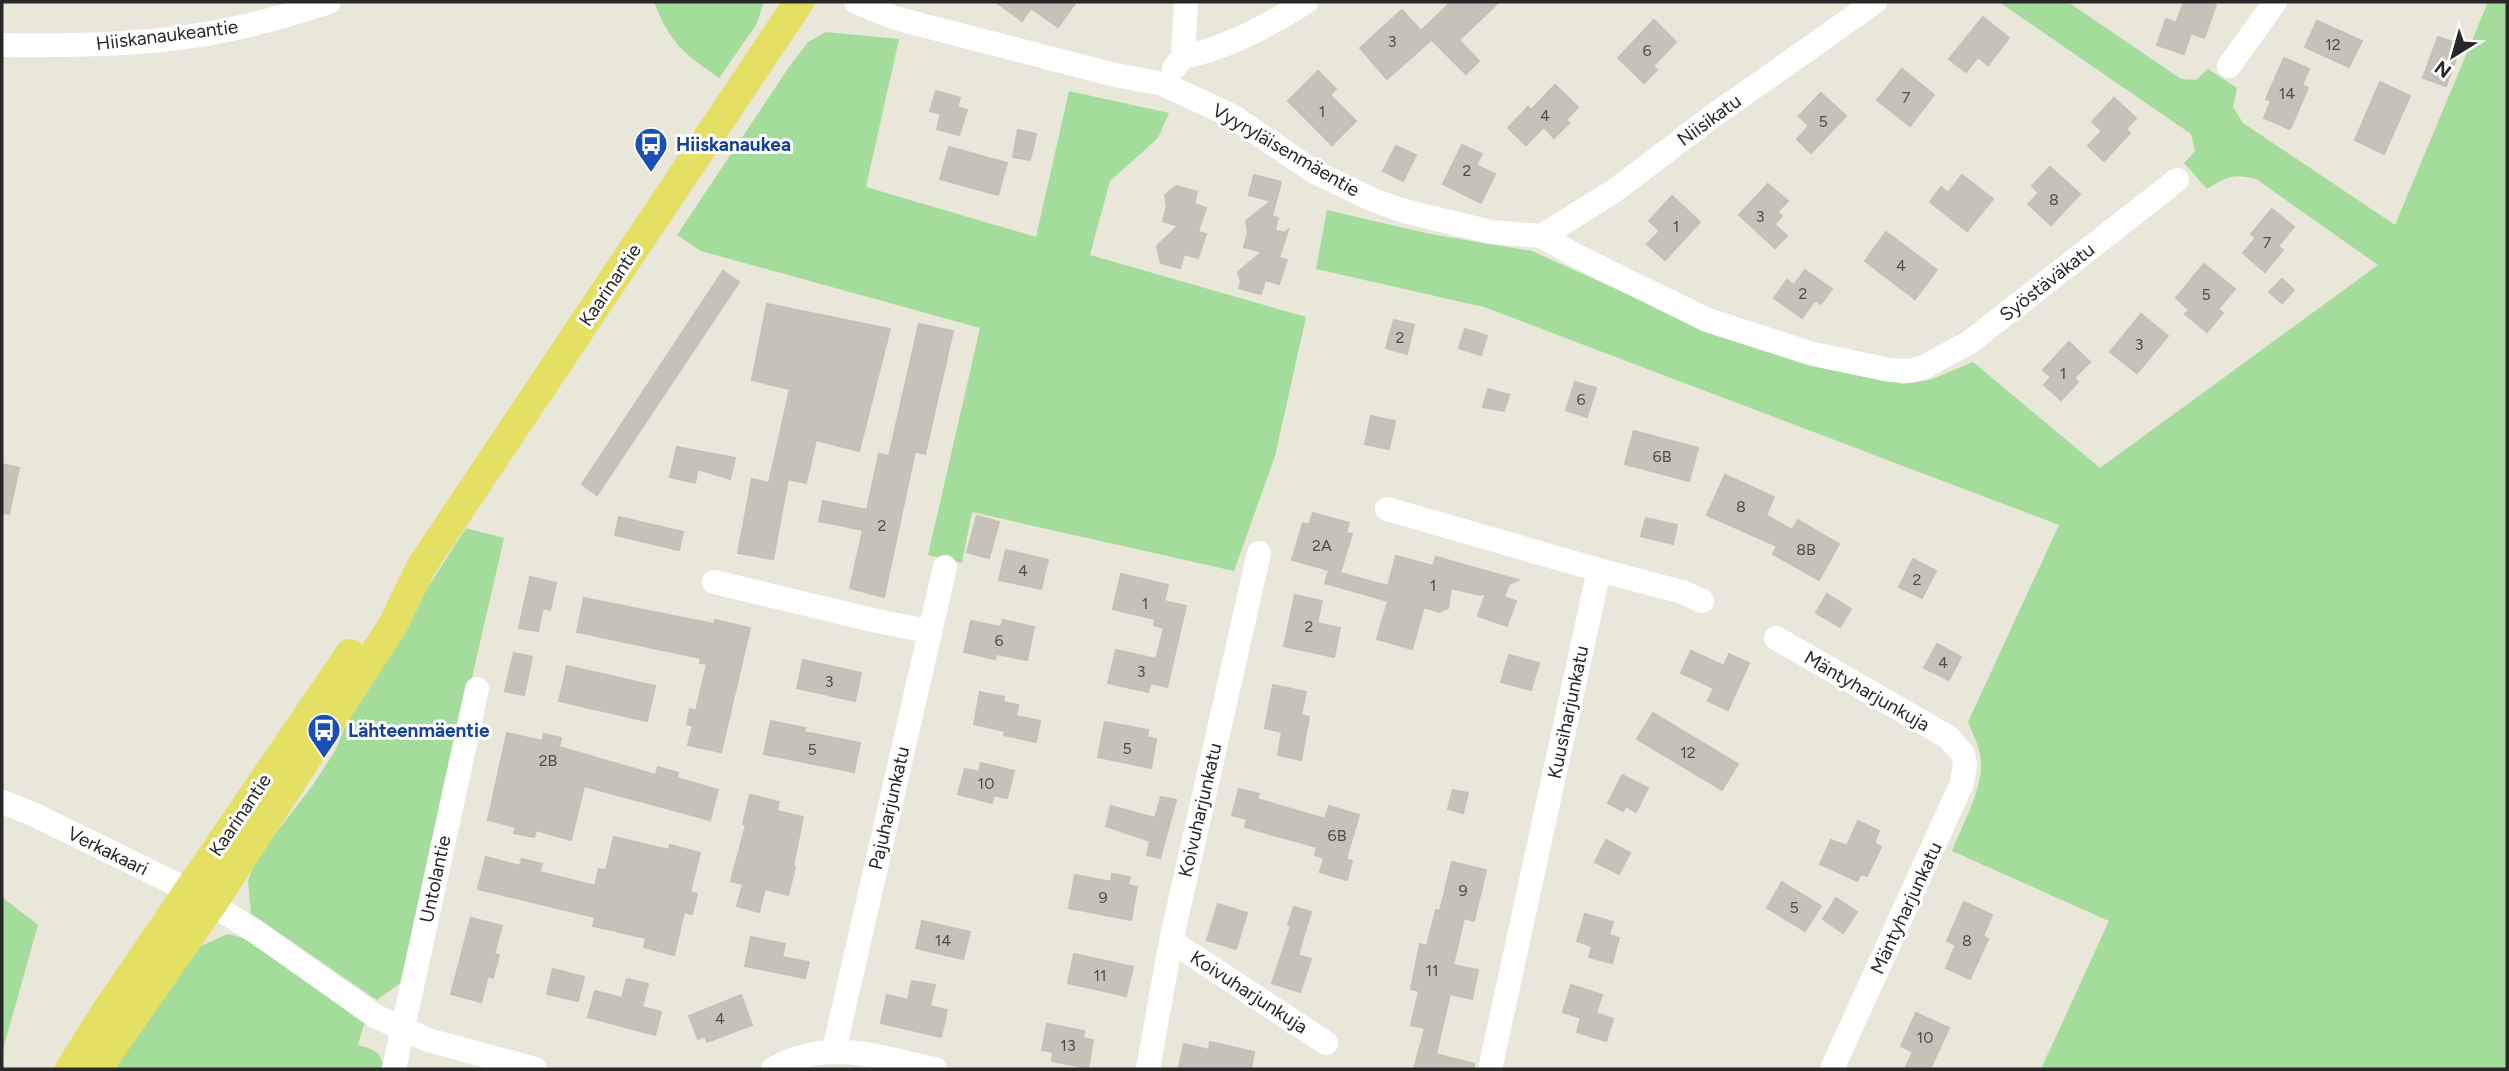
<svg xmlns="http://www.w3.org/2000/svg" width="2509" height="1071" viewBox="0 0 2509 1071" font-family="Figtree,sans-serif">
  <rect width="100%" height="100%" fill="#e9e6da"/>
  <!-- green -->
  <path fill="#a4dc9b" d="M654 2H763V5L756 25 719 78C682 52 671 44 654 2Z
    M1999 2H2068L2181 79 2196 80 2208 69 2237 88 2233 107 2243 123 2395 225 2488 2H2507V1069H2041L2109 921 1952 851C1963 822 1986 785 1980 754 1978 743 1972 732 1968 722L2059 525 1484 307 1316 269 1327 210 1430 234 1532 251 1651 305 1803 359 1903 384 1930 380 1973 362 2100 468 2378 265 2256 179C2234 173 2226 177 2207 189L2184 163 2195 151 2191 134Z
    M826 32 899 39 866 187 1036 237 1069 91 1169 113 1158 138 1110 181 1090 255 1306 317 1275 456 1234 571 972 512 962 563 928 555 980 328 701 251 677 235 789 67 808 42Z
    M466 528 504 538 402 982 377 1000 251 914 248 881 256 859 313 785 335 751 358 696Z
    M2 897 38 925 2 1053Z
    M228 934 243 938 365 1021 358 1045C373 1049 383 1052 383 1069H113L201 946Z"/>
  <!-- building -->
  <path fill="#c5c2ba" stroke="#c4c2b5" stroke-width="2" d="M996 2H1076L1058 27 1031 8 1022 21Z
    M1451 2H1499L1459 40 1479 61 1466 74 1422 30Z
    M2184 2H2207L2216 5 2204 38 2191 33 2184 54 2157 45 2166 19 2176 23Z
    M1402 10 1430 41 1387 79 1360 48Z
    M1983 17 2009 38 1988 65 1978 57 1966 72 1949 59Z
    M1654 20 1676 42 1653 66 1657 70 1644 83 1618 58Z
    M2317 21 2362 41 2349 67 2305 47Z
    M2438 37 2461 45 2446 86 2423 78Z
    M2284 58 2309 69 2302 85 2308 88 2290 129 2264 118 2271 101 2266 99Z
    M1902 69 1934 95 1910 126 1877 100Z
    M1318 71 1336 89 1330 95 1356 121 1332 145 1288 101Z
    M2380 82 2410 96 2384 154 2355 140Z
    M1555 85 1578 107 1566 120 1569 123 1554 138 1544 127 1526 145 1508 128 1528 107 1531 110Z
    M936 91 960 98 957 107 967 110 959 135 937 129 941 114 930 111Z
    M1821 93 1846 116 1811 153 1797 139 1809 126 1799 116Z
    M2114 98 2136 118 2126 129 2130 133 2104 161 2088 146 2102 131 2092 122Z
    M1018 130 1036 134 1030 160 1013 157Z
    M1462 145 1482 154 1476 165 1495 174 1481 203 1443 184Z
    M1396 146 1416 155 1403 181 1383 171Z
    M949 147 1007 163 998 195 940 179Z
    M2050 167 2080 194 2051 225 2028 204 2039 193 2032 186Z
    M1254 175 1281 182 1272 216 1278 218 1275 230 1284 233 1288 230 1279 258 1287 260 1279 284 1265 280 1261 294 1239 288 1241 281 1238 272 1262 252 1244 247 1248 233 1246 221 1271 201 1249 195Z
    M1962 175 1993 199 1967 231 1930 202 1941 187 1948 193Z
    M1768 184 1788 201 1777 212 1782 216 1774 224 1787 236 1775 248 1739 215Z
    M1176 186 1197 192 1194 204 1206 208 1198 232 1206 234 1198 258 1184 254 1180 268 1161 263 1157 246 1178 226 1163 221 1167 206 1165 195Z
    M1672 196 1700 222 1665 260 1647 244 1660 231 1649 221Z
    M2272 209 2294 227 2278 246 2283 250 2265 272 2243 253 2256 238 2251 234Z
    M1886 232 1937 270 1915 299 1865 261Z
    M2204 264 2235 289 2218 309 2223 313 2207 332 2185 314 2189 310 2176 298Z
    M1805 270 1832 289 1821 304 1815 300 1802 318 1774 298 1787 280 1794 285Z
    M723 271 739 282 597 495 582 484Z
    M2282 279 2294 290 2282 303 2269 292Z
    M767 304 890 329 859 451 816 440 806 483 788 479 773 559 738 553 752 479 769 483 790 389 752 380Z
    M2141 314 2168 336 2137 373 2110 352Z
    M1394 320 1414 325 1407 354 1386 348Z
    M919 324 953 331 925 454 915 451 884 597 850 588 863 530 819 521 823 501 867 510 879 454 889 456Z
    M1465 329 1487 336 1481 355 1459 348Z
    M2069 342 2090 362 2074 378 2078 382 2061 400 2044 385 2051 377 2043 370Z
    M1575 382 1596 388 1587 417 1566 410Z
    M1488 389 1509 395 1504 411 1483 407Z
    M1371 416 1395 421 1389 449 1365 444Z
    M1634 431 1698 448 1689 481 1625 464Z
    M677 447 735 458 730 479 698 469 695 483 670 477Z
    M2 464 19 468 9 514 2 513Z
    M1725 475 1774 497 1766 515 1792 530 1798 520 1839 544 1819 580 1773 554 1777 546 1707 515Z
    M1313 513 1349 523 1346 533 1352 534 1340 573 1388 586 1396 556 1433 566 1436 557 1518 580 1509 584 1504 597 1516 601 1507 626 1478 616 1486 593 1480 595 1451 588 1448 608 1439 612 1424 607 1412 649 1377 639 1388 601 1325 583 1329 570 1292 560 1303 523 1309 525Z
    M977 516 999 522 989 558 967 552Z
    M619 517 683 532 679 550 615 535Z
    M1646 518 1677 525 1673 544 1641 536Z
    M1006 550 1048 560 1041 589 999 580Z
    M1913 559 1936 571 1922 598 1899 587Z
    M1121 574 1168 585 1164 601 1186 606 1167 687 1151 683 1148 692 1108 683 1116 650 1156 659 1164 628 1154 625 1155 619 1113 609Z
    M530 577 556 583 550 610 543 608 538 631 519 628Z
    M1827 594 1851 609 1840 627 1816 613Z
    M1295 595 1322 601 1317 623 1340 628 1334 657 1284 646Z
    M584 598 714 624 715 620 750 628 721 752 688 745 693 726 687 724 690 709 696 711 707 664 700 663 701 658 577 632Z
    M1003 620 1034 627 1027 660 996 654 995 659 964 652 971 621 1001 627Z
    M1937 644 1961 657 1949 680 1924 668Z
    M1691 651 1724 666 1729 654 1749 663 1728 710 1708 701 1714 688 1681 673Z
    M514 653 532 657 524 695 505 691Z
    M1509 655 1539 663 1531 690 1501 682Z
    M803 660 861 673 855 701 797 688Z
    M567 666 655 686 647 721 559 701Z
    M1273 685 1306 692 1301 715 1309 717 1301 760 1278 755 1282 732 1265 728Z
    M980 692 1004 697 1003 702 1018 705 1016 716 1040 721 1036 742 1004 735 1005 731 974 724Z
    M1653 713 1738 764 1722 790 1637 739Z
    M771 721 805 728 804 732 860 743 854 772 764 754Z
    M1105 722 1148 730 1147 737 1156 739 1151 768 1098 757Z
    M507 733 542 741 544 734 561 738 559 747 656 775 658 767 678 773 677 778 718 790 710 820 584 786 571 840 536 830 534 837 514 833 516 827 488 820Z
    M981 763 1014 771 1007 798 994 795 992 803 958 794 965 769 979 772Z
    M1622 775 1648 788 1636 812 1626 806 1623 811 1608 803Z
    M1239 789 1259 794 1257 799 1325 819 1329 806 1359 815 1346 859 1352 861 1347 880 1320 872 1324 858 1315 855 1317 847 1245 827 1247 819 1232 815Z
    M1453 790 1468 793 1463 813 1448 809Z
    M750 795 779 802 777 811 803 817 793 866 795 867 788 895 765 889 759 912 737 906 743 884 731 881 746 825 743 824Z
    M1161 797 1176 800 1160 858 1147 855 1150 841 1106 826 1111 806 1155 818Z
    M1858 821 1879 831 1874 843 1881 847 1867 876 1861 874 1857 881 1820 864 1831 840 1847 846Z
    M614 837 669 850 670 845 700 853 690 892 697 894 692 914 684 912 674 955 644 947 646 938 593 926 595 917 478 889 486 857 520 866 522 859 542 864 540 872 595 886 599 869 606 870Z
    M1606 840 1630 853 1619 874 1595 862Z
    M1452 862 1486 870 1474 921 1464 918 1453 965 1478 970 1472 999 1450 994 1436 1054 1474 1064V1069H1414L1425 1028 1411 1025 1419 991 1411 989 1420 944 1427 946 1436 910 1440 911Z
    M1112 874 1130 877 1128 885 1137 887 1131 920 1069 908 1075 875 1111 882Z
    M1782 882 1821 906 1805 931 1767 908Z
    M1836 898 1857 912 1843 933 1823 919Z
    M1964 902 1992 915 1983 936 1988 939 1970 979 1946 968 1956 945 1947 941Z
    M1218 904 1247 913 1236 949 1207 940Z
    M1294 907 1311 912 1298 955 1311 959 1300 992 1272 983 1291 926 1288 925Z
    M1585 914 1613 922 1609 935 1619 938 1612 963 1589 957 1592 946 1577 941Z
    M471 918 502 926 494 954 499 955 493 978 488 976 481 1002 451 994Z
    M922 921 970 932 963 959 916 948Z
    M751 937 785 944 782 957 809 962 805 978 745 966Z
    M1074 954 1133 967 1126 996 1068 983Z
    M553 969 584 977 578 1001 547 994Z
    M627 979 648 984 642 1007 661 1012 655 1035 588 1017 595 991 622 998Z
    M912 981 935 985 930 1006 947 1010 941 1037 881 1023 887 995 908 1000Z
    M1571 985 1602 995 1596 1013 1613 1019 1606 1041 1577 1032 1581 1018 1563 1012Z
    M741 995 752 1025 707 1042 705 1036 698 1039 689 1016Z
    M1916 1013 1949 1028 1930 1069H1905L1913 1052 1901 1046Z
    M1047 1024 1084 1031 1083 1038 1093 1040 1088 1068 1052 1061 1053 1052 1042 1050Z
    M1210 1042 1254 1052 1251 1069H1192L1179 1067 1184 1044 1209 1050Z"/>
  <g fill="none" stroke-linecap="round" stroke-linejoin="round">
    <!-- minor -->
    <path stroke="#fff" stroke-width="24" d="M856 2 895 18 937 29 1111 74 1163 84 1232 116 1313 171 1373 200 1404 211 1491 232 1542 236 1573 254 1707 320 1813 354 1890 370 1909 371 1924 367 1970 342 2177 180
      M2 45C81 46 163 45 241 27 271 21 300 11 329 2
      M1183 57C1228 48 1267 26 1306 2
      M2229 66 2275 2
      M1174 68 1183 57 1186 2
      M1542 236 1614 191 1713 116 1875 2
      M1387 509 1599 570 1490 1069
      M1599 570 1682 592 1702 601
      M714 582 877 621 928 631
      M1776 638 1948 737 1963 754 1965 764 1962 783 1832 1069
      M2 802 35 815 188 890 255 931 375 1016 428 1040 535 1069
      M1171 941 1326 1043
      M834 1050 945 567
      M394 1069 477 689
      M773 1069C830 1037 875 1057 935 1069
      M1148 1069 1171 941 1259 553"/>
    <!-- major -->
    <path stroke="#e4e064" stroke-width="30" d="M70 1069 106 1012 350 654
      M97 1069 212 904 393 625 421 567 799 2"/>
  </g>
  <!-- icons -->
  <defs>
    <symbol id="bus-pin" viewBox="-11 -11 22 30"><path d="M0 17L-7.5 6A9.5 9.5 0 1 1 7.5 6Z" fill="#1a4fb4" stroke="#fff"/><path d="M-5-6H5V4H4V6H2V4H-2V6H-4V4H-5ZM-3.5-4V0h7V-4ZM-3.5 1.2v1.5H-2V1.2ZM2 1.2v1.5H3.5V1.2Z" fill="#fff"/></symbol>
  </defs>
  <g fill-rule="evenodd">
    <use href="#bus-pin" x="632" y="125" width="38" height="52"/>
    <use href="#bus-pin" x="305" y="711" width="38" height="52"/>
  </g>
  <g text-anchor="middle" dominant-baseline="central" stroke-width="6" stroke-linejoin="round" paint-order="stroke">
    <!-- number labels -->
    <g font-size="16" fill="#4f4e4c">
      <text x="1392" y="41">3</text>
      <text x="2333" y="44">12</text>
      <text x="1647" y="50">6</text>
      <text x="2287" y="93">14</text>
      <text x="1906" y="97">7</text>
      <text x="1322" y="111">1</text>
      <text x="1545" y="115">4</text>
      <text x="1823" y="121">5</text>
      <text x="1467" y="170">2</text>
      <text x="2054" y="199">8</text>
      <text x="1760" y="216">3</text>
      <text x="1676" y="226">1</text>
      <text x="2267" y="242">7</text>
      <text x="1901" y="265">4</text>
      <text x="1803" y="293">2</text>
      <text x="2206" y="294">5</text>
      <text x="1400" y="337">2</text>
      <text x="2139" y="344">3</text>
      <text x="2063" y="373">1</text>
      <text x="1581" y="399">6</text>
      <text x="1662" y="456">6B</text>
      <text x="1741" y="506">8</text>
      <text x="882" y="525">2</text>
      <text x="1322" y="545">2A</text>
      <text x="1806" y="549">8B</text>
      <text x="1023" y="570">4</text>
      <text x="1917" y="579">2</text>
      <text x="1433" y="585">1</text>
      <text x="1145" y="603">1</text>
      <text x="1309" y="626">2</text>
      <text x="999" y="640">6</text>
      <text x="1943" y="662">4</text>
      <text x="1141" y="671">3</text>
      <text x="829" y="681">3</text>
      <text x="1127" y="748">5</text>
      <text x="812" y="749">5</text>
      <text x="1688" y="752">12</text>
      <text x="548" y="760">2B</text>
      <text x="986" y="783">10</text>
      <text x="1337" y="835">6B</text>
      <text x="1463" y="890">9</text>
      <text x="1103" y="897">9</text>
      <text x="1794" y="907">5</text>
      <text x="943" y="940">14</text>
      <text x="1967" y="940">8</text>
      <text x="1432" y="970">11</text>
      <text x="1100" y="975">11</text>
      <text x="720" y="1018">4</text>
      <text x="1925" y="1037">10</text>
      <text x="1068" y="1045">13</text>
    </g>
    <!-- street labels -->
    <g font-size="19" fill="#282828" stroke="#fff">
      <text transform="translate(167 35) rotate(-7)">Hiiskanaukeantie</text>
      <text transform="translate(1709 120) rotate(-36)">Niisikatu</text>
      <text transform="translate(1286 150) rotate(30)">Vyyryläisenmäentie</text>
      <text transform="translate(2047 282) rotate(-38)">Syöstäväkatu</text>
      <text transform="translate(610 285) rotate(-56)">Kaarinantie</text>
      <text transform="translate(1867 691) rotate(30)">Mäntyharjunkuja</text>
      <text transform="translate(1568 712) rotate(-78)">Kuusiharjunkatu</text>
      <text transform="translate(889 808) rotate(-77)">Pajuharjunkatu</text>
      <text transform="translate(1200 810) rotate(-77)">Koivuharjunkatu</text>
      <text transform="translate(240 815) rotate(-56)">Kaarinantie</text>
      <text transform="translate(108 851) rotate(26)">Verkakaari</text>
      <text transform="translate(435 879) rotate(-78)">Untolantie</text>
      <text transform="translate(1906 908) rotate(-65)">Mäntyharjunkatu</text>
      <text transform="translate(1249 992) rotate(33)">Koivuharjunkuja</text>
    </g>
    <!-- transit labels -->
    <g font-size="19" font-weight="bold" fill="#164399" stroke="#fff" text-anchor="start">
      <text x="676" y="144">Hiiskanaukea</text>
      <text x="348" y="730">Lähteenmäentie</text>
    </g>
  </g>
  <!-- border -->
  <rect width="2509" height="1071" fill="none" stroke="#282828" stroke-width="7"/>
  <!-- north arrow -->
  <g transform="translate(2453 56) rotate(217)" stroke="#ffffff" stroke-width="5" paint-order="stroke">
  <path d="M0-5L12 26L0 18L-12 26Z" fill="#282828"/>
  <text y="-10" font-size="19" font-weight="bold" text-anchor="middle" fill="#282828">N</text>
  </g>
</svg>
